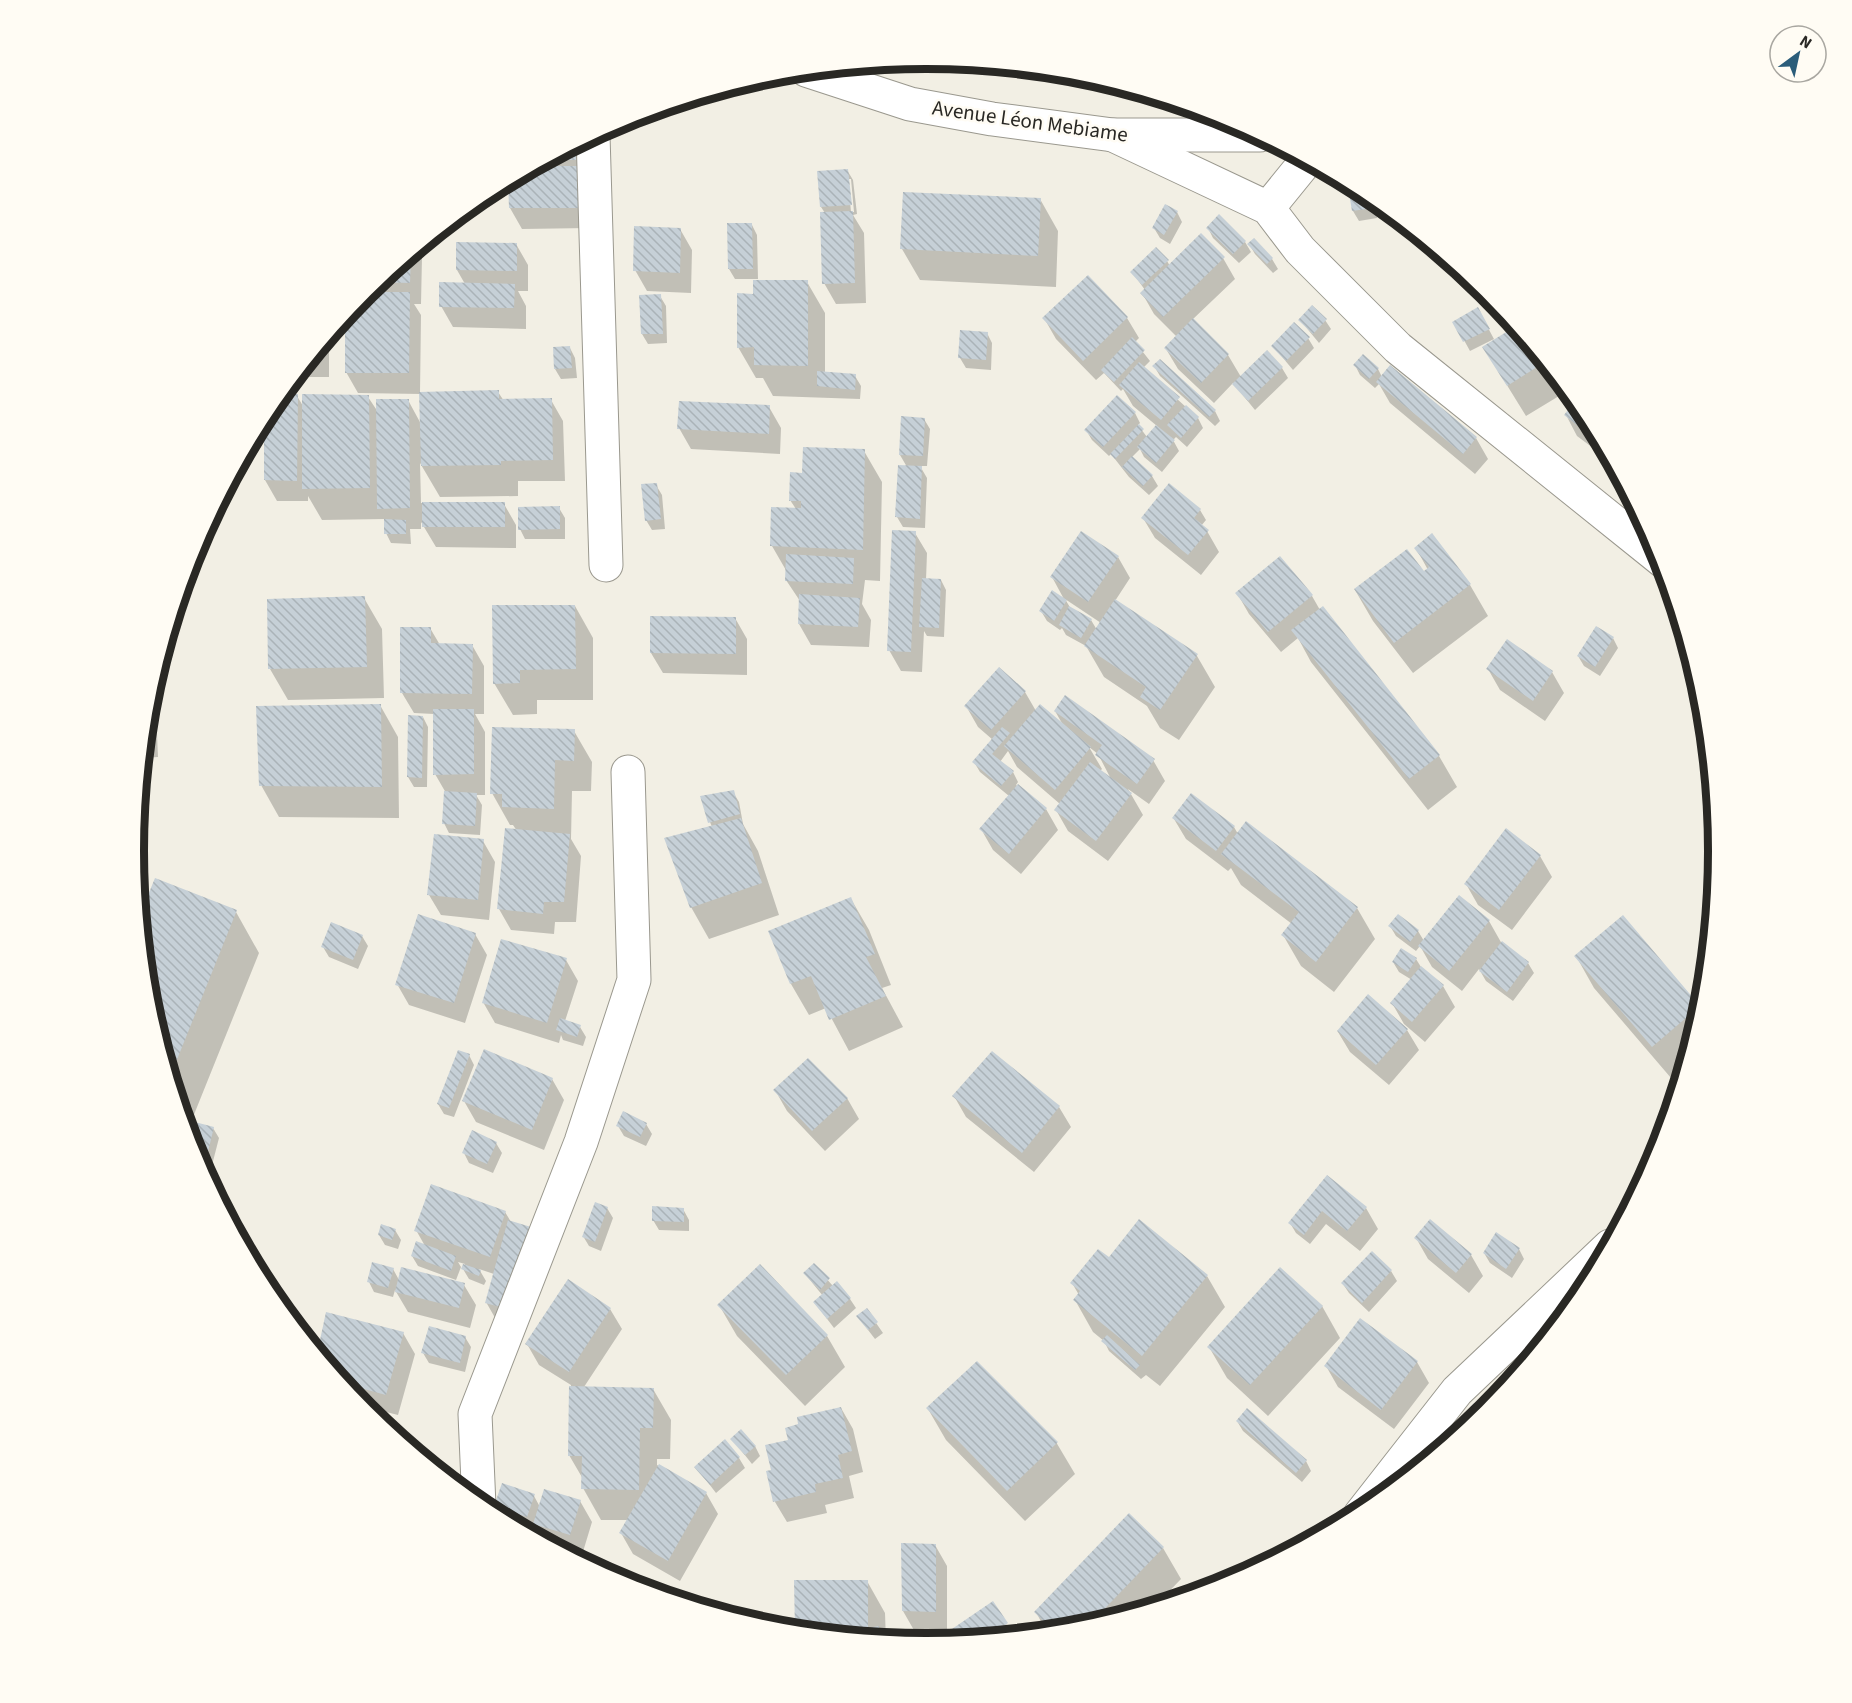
<svg xmlns="http://www.w3.org/2000/svg" width="1852" height="1703" viewBox="0 0 1852 1703" font-family="'Source Sans 3',sans-serif">
  <defs>
    <pattern id="building-back-hatch" width="6" height="6" patternUnits="userSpaceOnUse" patternTransform="scale(1.5)"><rect width="6" height="6" fill="#c6d0d7"/><path d="M-1 5l2 2M0 0l6 6M5-1l2 2" fill="none" stroke="#aab3b8"/></pattern>
  </defs>
  <rect width="100%" height="100%" fill="#f2efe4"/>
  <!-- shadow -->
  <path fill="#0003" fill-rule="evenodd" d="M587 138 589 228 522 229 510 208V179Z
    M847 170 853 180 857 214 853 215 864 233 866 303 836 304 824 283 825 213 821 207ZM848 179H851L854 212H851Z
    M1357 187 1374 198 1377 218 1359 221 1353 211 1350 188Z
    M1040 199 1058 231 1056 287 920 280 902 249Z
    M1177 212 1182 222 1170 244 1160 238 1154 228Z
    M460 213 459 220H452Z
    M1219 216 1245 242 1251 252 1239 263 1213 238 1208 228Z
    M752 225 757 235 758 279H735L729 269Z
    M680 229 692 250 691 293 647 291 635 270Z
    M1254 240 1272 259 1278 269 1273 273 1255 254 1249 244Z
    M457 244H516L528 265V291H518L526 306V329L453 327 441 306 465 284 457 270Z
    M417 248 422 257 421 304H414L421 315 420 393 498 392 504 401 551 400 563 421 565 481H518V496L440 497 420 463 421 503 504 504 516 525V548L436 547 421 522V529H410L411 544 391 543 386 533V519L322 520 308 496V501H277L265 480 266 413 279 395 297 396 303 406 368 397 378 412 408 400 421 424V394L358 393 346 372V314L366 291Z
    M1223 258 1235 279 1192 320 1228 355 1241 377 1267 352 1282 368 1288 378 1255 410 1233 383 1214 403 1178 369 1166 349 1177 337 1154 314 1142 293 1145 290 1132 272 1167 261 1170 266Z
    M807 282 825 313V374L855 376 861 386 860 399 773 396 763 378H756L738 347 755 295Z
    M660 296 666 306 667 343 648 344 642 334Z
    M1478 309 1495 341 1517 327 1586 411 1613 463 1577 436 1566 415 1568 412 1559 396 1526 416 1484 348 1495 341 1494 339 1470 351 1454 322Z
    M1044 318H1127L1139 338 1135 342 1150 361 1143 368 1198 418 1203 428 1187 447 1176 437 1173 440 1179 451 1162 472 1144 457 1140 449 1131 458 1152 476 1158 486 1149 495 1129 477 1111 454 1109 456 1092 440 1086 430 1135 413 1140 423 1138 425 1147 437 1157 426 1133 406 1123 389 1121 391 1104 373 1096 380 1056 339Z
    M1300 320H1325L1331 329 1319 343Z
    M987 333 992 343 991 370 966 368 960 358Z
    M329 335V377H295Z
    M1308 338 1314 348 1293 370 1273 346Z
    M554 348H570L575 358 577 378 561 379 555 369Z
    M1355 365 1378 369 1382 377 1390 367 1476 438 1488 459 1475 474 1390 403 1379 384 1375 388 1360 375Z
    M1154 366 1215 411 1220 421 1215 426 1160 376Z
    M769 407 781 428 780 454 691 449 679 428Z
    M924 419 930 429 927 466H920L927 478 925 528 903 527 897 517 907 467 900 455Z
    M864 451 882 482 880 581 865 580 862 604 871 620 869 647 811 645 799 624 800 601 786 580 787 572 772 546 796 509 790 500 804 474Z
    M656 485 662 495 665 529 652 530 646 520Z
    M559 508 565 518V539H525L520 529Z
    M1200 510 1206 520 1201 526 1207 531 1219 552 1201 575 1155 538 1143 518Z
    M915 533 927 553 926 580H941L946 590 944 637 927 636 924 631 922 672 901 671 889 650Z
    M1432 536 1470 585 1488 616 1413 673 1373 621 1355 590 1428 570 1416 548Z
    M1118 557 1130 578 1115 601 1197 656 1215 687 1179 740 1160 728 1147 706 1104 677 1086 646 1066 635 1062 628 1060 630 1047 621 1041 611 1065 601 1052 577ZM1065 599 1101 623 1097 630 1091 620 1071 609Z
    M1237 593 1312 596 1320 610 1322 608 1439 756 1457 787 1428 810 1311 662 1298 638 1281 652 1249 614Z
    M364 598 382 629 384 698 288 700 270 669Z
    M575 606 593 638V700H537V714L513 715 494 683Z
    M735 618 747 639V675L663 673 651 653Z
    M430 628 440 645H472L484 666V714H475L485 732V795H476L482 805 480 835 449 833 444 823 446 793 435 774 434 714 414 713 402 693Z
    M1613 638 1618 648 1600 676 1584 666 1578 656Z
    M1488 669 1552 672 1564 693 1545 721 1500 690Z
    M1025 692 1036 711 1063 725 1055 711 1153 760 1165 781 1149 804 1128 789 1143 815 1108 861 1068 831 1056 810 1060 804 1017 767 1008 751 1000 762 1013 772 1018 782 1016 785 1046 809 1058 830 1021 874 993 850 981 829 1009 796 980 772 974 762 993 740 978 727 966 706ZM1089 747 1098 754 1111 779 1100 771 1102 769Z
    M380 705 398 737 399 818 279 817 261 785Z
    M423 717 428 727 427 787H414L408 777Z
    M151 724 157 734 158 757 142 758 146 725Z
    M574 731 592 762 591 791H572L571 839 581 856 576 922H555L554 934 511 930 499 909 517 831 513 825H510L492 793Z
    M733 792 739 802 743 824 758 851 779 915 709 939 691 907 712 827 710 822Z
    M1174 819 1234 827 1238 834 1357 908 1375 939 1334 992 1301 966 1283 935 1292 924 1241 885 1231 868 1228 871 1186 839Z
    M483 841 495 862 489 920 441 915 429 895Z
    M1540 856 1552 877 1512 930 1478 905 1466 884Z
    M851 899 869 930 891 985 882 988 903 1027 849 1051 826 1008 809 1015 791 984 770 932Z
    M236 912 259 953 191 1122 213 1128 219 1138 211 1169 199 1166 193 1155 189 1132 187 1133 148 1006Z
    M1489 921 1502 944 1528 963 1534 973 1513 1001 1486 981 1479 969 1462 991 1432 967 1420 946 1416 951 1396 936 1390 926 1418 931 1424 941Z
    M475 934 487 955 465 1023 409 1005 397 984Z
    M362 936 368 946 358 969 329 957 323 947Z
    M1401 950 1416 959 1421 967 1443 986 1455 1007 1425 1042 1404 1024 1392 1003 1412 980 1399 972 1393 962Z
    M1576 956 1699 1007 1702 1012 1686 1064 1671 1078 1594 988Z
    M566 960 578 981 565 1021 580 1027 586 1037 583 1046 563 1040 561 1035 559 1043 495 1023 483 1002Z
    M1407 1030 1419 1050 1389 1085 1350 1052 1338 1032Z
    M469 1055 474 1065 454 1117 444 1114 438 1104Z
    M552 1079 564 1100 544 1150 476 1122 464 1101Z
    M775 1090 847 1098 859 1119 825 1151 787 1111Z
    M954 1096 1059 1107 1071 1127 1034 1172 966 1117Z
    M646 1124 652 1134 646 1146 624 1136 618 1126Z
    M496 1143 502 1153 493 1173 469 1163 464 1153Z
    M1327 1177 1366 1208 1378 1229 1360 1251 1326 1224 1310 1244 1296 1233 1290 1223Z
    M607 1208 613 1218 601 1251 589 1246 583 1236Z
    M683 1209 689 1220V1231L659 1230 653 1220Z
    M505 1212 511 1222 498 1323 486 1302 494 1274 479 1269 486 1281 484 1285 469 1279 463 1269 465 1264 458 1262 461 1267 456 1280 418 1266 412 1256 425 1246 416 1230Z
    M1430 1221 1471 1255 1483 1276 1469 1293 1428 1259 1416 1238Z
    M395 1230 401 1240 398 1249 385 1245 379 1235Z
    M1519 1249 1524 1259 1512 1278 1490 1263 1484 1253Z
    M1372 1253 1391 1271 1397 1281 1369 1312 1349 1293 1343 1284Z
    M1109 1259 1207 1276 1225 1307 1160 1386 1146 1375 1141 1379 1109 1351 1104 1341 1093 1332 1075 1300 1079 1295 1072 1283Z
    M814 1265 833 1286 850 1299 856 1308 834 1328 815 1303 823 1296 805 1274Z
    M759 1267 827 1336 845 1367 805 1406 737 1336 719 1305Z
    M393 1269 399 1280 464 1285 476 1305 470 1328 408 1312 395 1290 393 1297 374 1292 369 1282Z
    M1322 1306 1340 1338 1268 1416 1227 1378 1209 1347Z
    M610 1309 622 1329 584 1387 653 1389 671 1420 670 1459H657V1465L706 1493 718 1514 680 1581 633 1554 621 1533 628 1520H601L583 1488V1479L569 1455 571 1385 539 1365 527 1344Z
    M867 1310 883 1333 875 1339 858 1317Z
    M403 1333 415 1354 398 1415 359 1405 318 1355Z
    M465 1337 471 1347 465 1372 429 1363 423 1353Z
    M1417 1362 1429 1383 1394 1429 1338 1387 1326 1366Z
    M841 1408 853 1429 863 1472 849 1476 854 1498 825 1505 827 1513 787 1522 775 1502 768 1473 773 1472Z
    M928 1409 1056 1442 1075 1474 1025 1521 946 1440Z
    M1237 1421 1306 1461 1311 1471 1302 1482 1243 1431Z
    M732 1439 755 1446 760 1456 752 1464Z
    M739 1458 745 1468 716 1493 696 1467Z
    M534 1496 540 1507 580 1501 592 1522 582 1555 546 1543 534 1522 532 1526 502 1516 496 1506Z
    M935 1545 947 1566V1632H915L903 1611Z
    M1163 1548 1181 1579 1154 1607 1080 1629 1047 1633 1036 1612Z
    M867 1581 885 1613 886 1641 796 1632Z
    M992 1603 1014 1636 957 1641 951 1632Z"/>
  <!-- building -->
  <path fill="url(#building-back-hatch)" d="M576 144V160L547 159Z
    M535 166H578V208H509L508 180Z
    M848 169 852 205 820 207 817 171Z
    M1355 186 1371 196 1373 208 1352 211 1348 187Z
    M903 192 1041 198 1038 256 900 249Z
    M1165 204 1178 211 1164 235 1152 228Z
    M853 211 855 283 822 284 820 212Z
    M1219 214 1246 241 1233 254 1206 228Z
    M727 223H752L753 269H728Z
    M634 226 681 228 680 273 633 271Z
    M1201 233 1225 257 1163 317 1140 293Z
    M1254 238 1273 258 1267 264 1247 244Z
    M456 242 517 243V271L456 270Z
    M1156 247 1169 260 1142 285 1130 272Z
    M411 254 410 283 375 282Z
    M1088 275 1128 317 1083 361 1042 318Z
    M753 280H808V366L754 365V347L737 348V293L753 294Z
    M439 282 515 284 514 308 439 307Z
    M365 292H410L409 373H345V316Z
    M661 294 663 334H641L639 295Z
    M1312 305 1327 319 1313 334 1298 320Z
    M1478 307 1490 329 1463 342 1452 322Z
    M1193 318 1229 354 1201 383 1164 348Z
    M1294 322 1310 337 1286 361 1271 346Z
    M1516 326 1545 362 1507 386 1482 347Z
    M960 330 988 332 986 360 958 358Z
    M1132 337 1145 350 1114 382 1101 370Z
    M570 346 572 368 554 369 553 347Z
    M1267 350 1283 367 1248 401 1232 384Z
    M1363 354 1379 368 1369 379 1353 365Z
    M1160 359 1216 410 1209 417 1152 366Z
    M1139 362 1180 397 1161 420 1119 385Z
    M1390 365 1477 437 1463 454 1376 382Z
    M817 371 856 374 855 390 817 386Z
    M1564 385 1586 411 1604 446 1564 415 1571 406 1557 395Z
    M499 390V399L552 398 553 460 501 461V465L421 466 419 392Z
    M281 394H298L297 481 264 480V415Z
    M302 394 369 395 370 488 302 489Z
    M1117 395 1136 412 1103 447 1084 430Z
    M376 399H409L410 508 377 509Z
    M679 401 770 405 769 434 677 429Z
    M1186 405 1199 417 1181 438 1167 425Z
    M901 416 925 418 923 456 899 455Z
    M1139 424 1144 429 1115 459 1110 454Z
    M1156 425 1175 440 1156 463 1137 447Z
    M803 447 865 449 863 550 770 546 771 507 801 508V501H789L790 472 802 473Z
    M1132 456 1153 475 1143 486 1122 467Z
    M898 465 922 466 920 519 895 517Z
    M657 483 661 519 645 521 641 484Z
    M1169 483 1201 509 1194 518 1209 530 1188 555 1141 518Z
    M422 502H505V527H422Z
    M560 506V529L518 530V507Z
    M384 519 406 520V534H384Z
    M892 530 916 531 911 652 887 651Z
    M1081 531 1119 556 1088 602 1050 577Z
    M1432 533 1471 584 1394 643 1354 589 1407 549 1424 571 1429 567 1414 548Z
    M786 554 854 558 853 584 785 581Z
    M1280 556 1313 595 1268 632 1235 593Z
    M922 578 941 579 939 628 919 627Z
    M1052 590 1067 600 1054 621 1039 611Z
    M799 594 860 598 858 627 798 624Z
    M365 596 367 667 268 669 267 599Z
    M1115 599 1198 654 1160 710 1140 697 1146 687 1084 646Z
    M492 605H575L576 669 520 670V683L493 684Z
    M1069 606 1092 619 1081 638 1059 625Z
    M1323 606 1440 755 1409 779 1291 630Z
    M650 616 736 617V654L650 653Z
    M1596 626 1614 637 1595 667 1577 656Z
    M400 627H431V643L473 644 472 694 400 693Z
    M1507 639 1553 671 1533 701 1486 669Z
    M999 667 1026 691 991 730 964 706Z
    M1065 695 1155 759 1137 784 1095 755 1102 745 1054 711Z
    M381 704 382 787 259 786 256 706Z
    M1040 704 1091 747 1055 790 1004 746Z
    M433 709H474V774L433 775Z
    M408 715 423 716 422 778 407 777Z
    M146 723H152L153 748H143Z
    M492 727 575 729 574 761 555 760 554 809 502 807V794H490Z
    M1002 727 1010 733 992 754 1014 771 1001 786 972 762Z
    M1090 762 1132 793 1096 841 1054 810Z
    M1018 784 1047 808 1009 854 979 829Z
    M734 790 740 814 708 823 700 796Z
    M444 791 477 793 475 826 442 824Z
    M1191 793 1235 826 1216 851 1172 818Z
    M741 818 762 883 690 908 664 838Z
    M1246 821 1358 907 1316 962 1281 935 1299 912 1221 854Z
    M505 828 570 834 564 902H544L543 914 497 909Z
    M1506 828 1541 855 1499 910 1464 884Z
    M434 834 484 839 478 900 427 895Z
    M155 878 237 910 170 1077 148 1006 139 917Z
    M1459 895 1490 920 1449 971 1418 946Z
    M851 897 875 954 866 957 886 996 829 1020 811 976 790 984 768 931Z
    M418 914 476 933 454 1003 395 985Z
    M1398 914 1419 930 1410 942 1388 926Z
    M1623 915 1700 1006 1652 1047 1574 956Z
    M331 922 363 935 353 960 321 947Z
    M501 939 567 958 547 1023 482 1003Z
    M1502 941 1529 962 1507 992 1479 971Z
    M1401 948 1417 958 1408 972 1392 962Z
    M1421 966 1444 985 1412 1022 1390 1003Z
    M1368 994 1408 1029 1376 1065 1337 1031Z
    M560 1018 581 1025 577 1037 556 1030Z
    M484 1049 553 1078 532 1130 462 1101Z
    M458 1050 470 1054 449 1108 437 1104Z
    M992 1051 1060 1106 1022 1153 952 1096Z
    M808 1058 848 1098 812 1131 773 1090Z
    M623 1111 647 1123 640 1137 616 1126Z
    M191 1121 214 1127 206 1160 193 1155 187 1135Z
    M472 1130 497 1142 487 1164 462 1153Z
    M1327 1175 1367 1207 1347 1231 1322 1211 1304 1235 1288 1223Z
    M431 1184 506 1211 490 1257 414 1231Z
    M595 1202 608 1207 595 1242 582 1237Z
    M652 1206 684 1208V1222L652 1221Z
    M1139 1219 1208 1275 1142 1356 1073 1300 1080 1291 1070 1283 1098 1249 1109 1257Z
    M1430 1219 1472 1254 1456 1273 1414 1238Z
    M508 1220 531 1227 508 1309 485 1303Z
    M381 1224 396 1229 392 1240 378 1235Z
    M1496 1232 1520 1248 1506 1269 1483 1253Z
    M416 1241 456 1256 451 1271 411 1256Z
    M1372 1251 1392 1270 1362 1303 1341 1283Z
    M372 1262 394 1268 388 1288 367 1282Z
    M814 1263 830 1278 820 1290 803 1273Z
    M463 1264 481 1270 479 1276 461 1269Z
    M760 1264 828 1335 786 1375 717 1305Z
    M401 1267 465 1283 459 1308 395 1292Z
    M1280 1267 1323 1306 1250 1385 1207 1347Z
    M568 1279 611 1308 569 1372 525 1344Z
    M837 1281 851 1298 827 1319 813 1302Z
    M867 1308 878 1322 868 1330 856 1316Z
    M326 1312 404 1332 386 1395 342 1383 317 1354Z
    M1360 1318 1418 1361 1381 1410 1324 1366Z
    M429 1326 466 1336 460 1363 421 1353Z
    M1107 1335 1140 1365 1135 1370 1101 1341Z
    M977 1361 1058 1442 1007 1491 926 1408Z
    M569 1386 654 1388 653 1428H640L639 1490 581 1489 582 1456H568Z
    M1474 1403 1486 1413 1434 1455 1430 1452Z
    M841 1407 852 1451 838 1455 843 1478 815 1484 816 1492 773 1502 766 1471 771 1470 765 1445 788 1440 785 1428 798 1424 797 1417Z
    M1247 1408 1307 1460 1296 1473 1236 1421Z
    M741 1429 756 1446 745 1455 730 1439Z
    M725 1439 740 1457 710 1485 694 1467Z
    M659 1464 707 1492 668 1561 619 1533Z
    M502 1483 535 1494 527 1517 494 1506Z
    M544 1489 581 1500 570 1535 533 1524Z
    M1129 1513 1164 1547 1087 1627 1055 1632 1034 1612Z
    M901 1543 936 1544V1612L902 1611Z
    M794 1580H868V1628L879 1626V1640L795 1632Z
    M993 1601 1008 1623 987 1638 957 1641 949 1631Z"/>
  <g fill="none" stroke-linecap="round" stroke-linejoin="round">
    <defs>
      <path id="minor" d="M593 135 606 565
        M1113 135 1268 208 1300 250 1398 348 1663 561
        M1268 208 1307 160
        M479 1506 475 1414 581 1142 634 980 628 772
        M1360 1515 1457 1391 1610 1246"/>
      <path id="tertiary" d="M806 70 910 104 992 119 1113 135H1260"/>
    </defs>
    <!-- minor casing -->
    <use href="#minor" stroke="#9a988e" stroke-width="35"/>
    <!-- tertiary casing -->
    <use href="#tertiary" stroke="#9a988e" stroke-width="35"/>
    <!-- minor -->
    <use href="#minor" stroke="#fff" stroke-width="33"/>
    <!-- tertiary -->
    <use href="#tertiary" stroke="#fff" stroke-width="33"/>
  </g>
  <g text-anchor="middle" dominant-baseline="central" stroke-width="5" stroke-linejoin="round" paint-order="stroke">
    <!-- street labels -->
    <g font-size="21" fill="#292824" stroke="#fffcf4">
      <text transform="translate(1030 121) rotate(8)">Avenue Léon Mebiame</text>
    </g>
  </g>
  <!-- crop -->
  <path d="M0 0H1852V1703H0ZM144 851a782 782 0 1 1 1564 0a782 782 0 1 1-1564 0Z" fill="#fffcf4" fill-rule="evenodd"/>
  <path fill="none" stroke="#292824" stroke-width="8" d="M144 851a782 782 0 1 1 1564 0a782 782 0 1 1-1564 0Z"/>
  <!-- north arrow -->
  <g transform="translate(1798 54) rotate(33)"><circle r="28" fill="#fffcf4" stroke="#a9a7a1" stroke-width="1.5"/>
  <path d="M0-4.5L10 22L0 15L-10 22Z" fill="#2b5d7a"/>
  <text y="-9" font-size="16" font-weight="bold" text-anchor="middle" fill="#292824">N</text>
  </g>
</svg>
